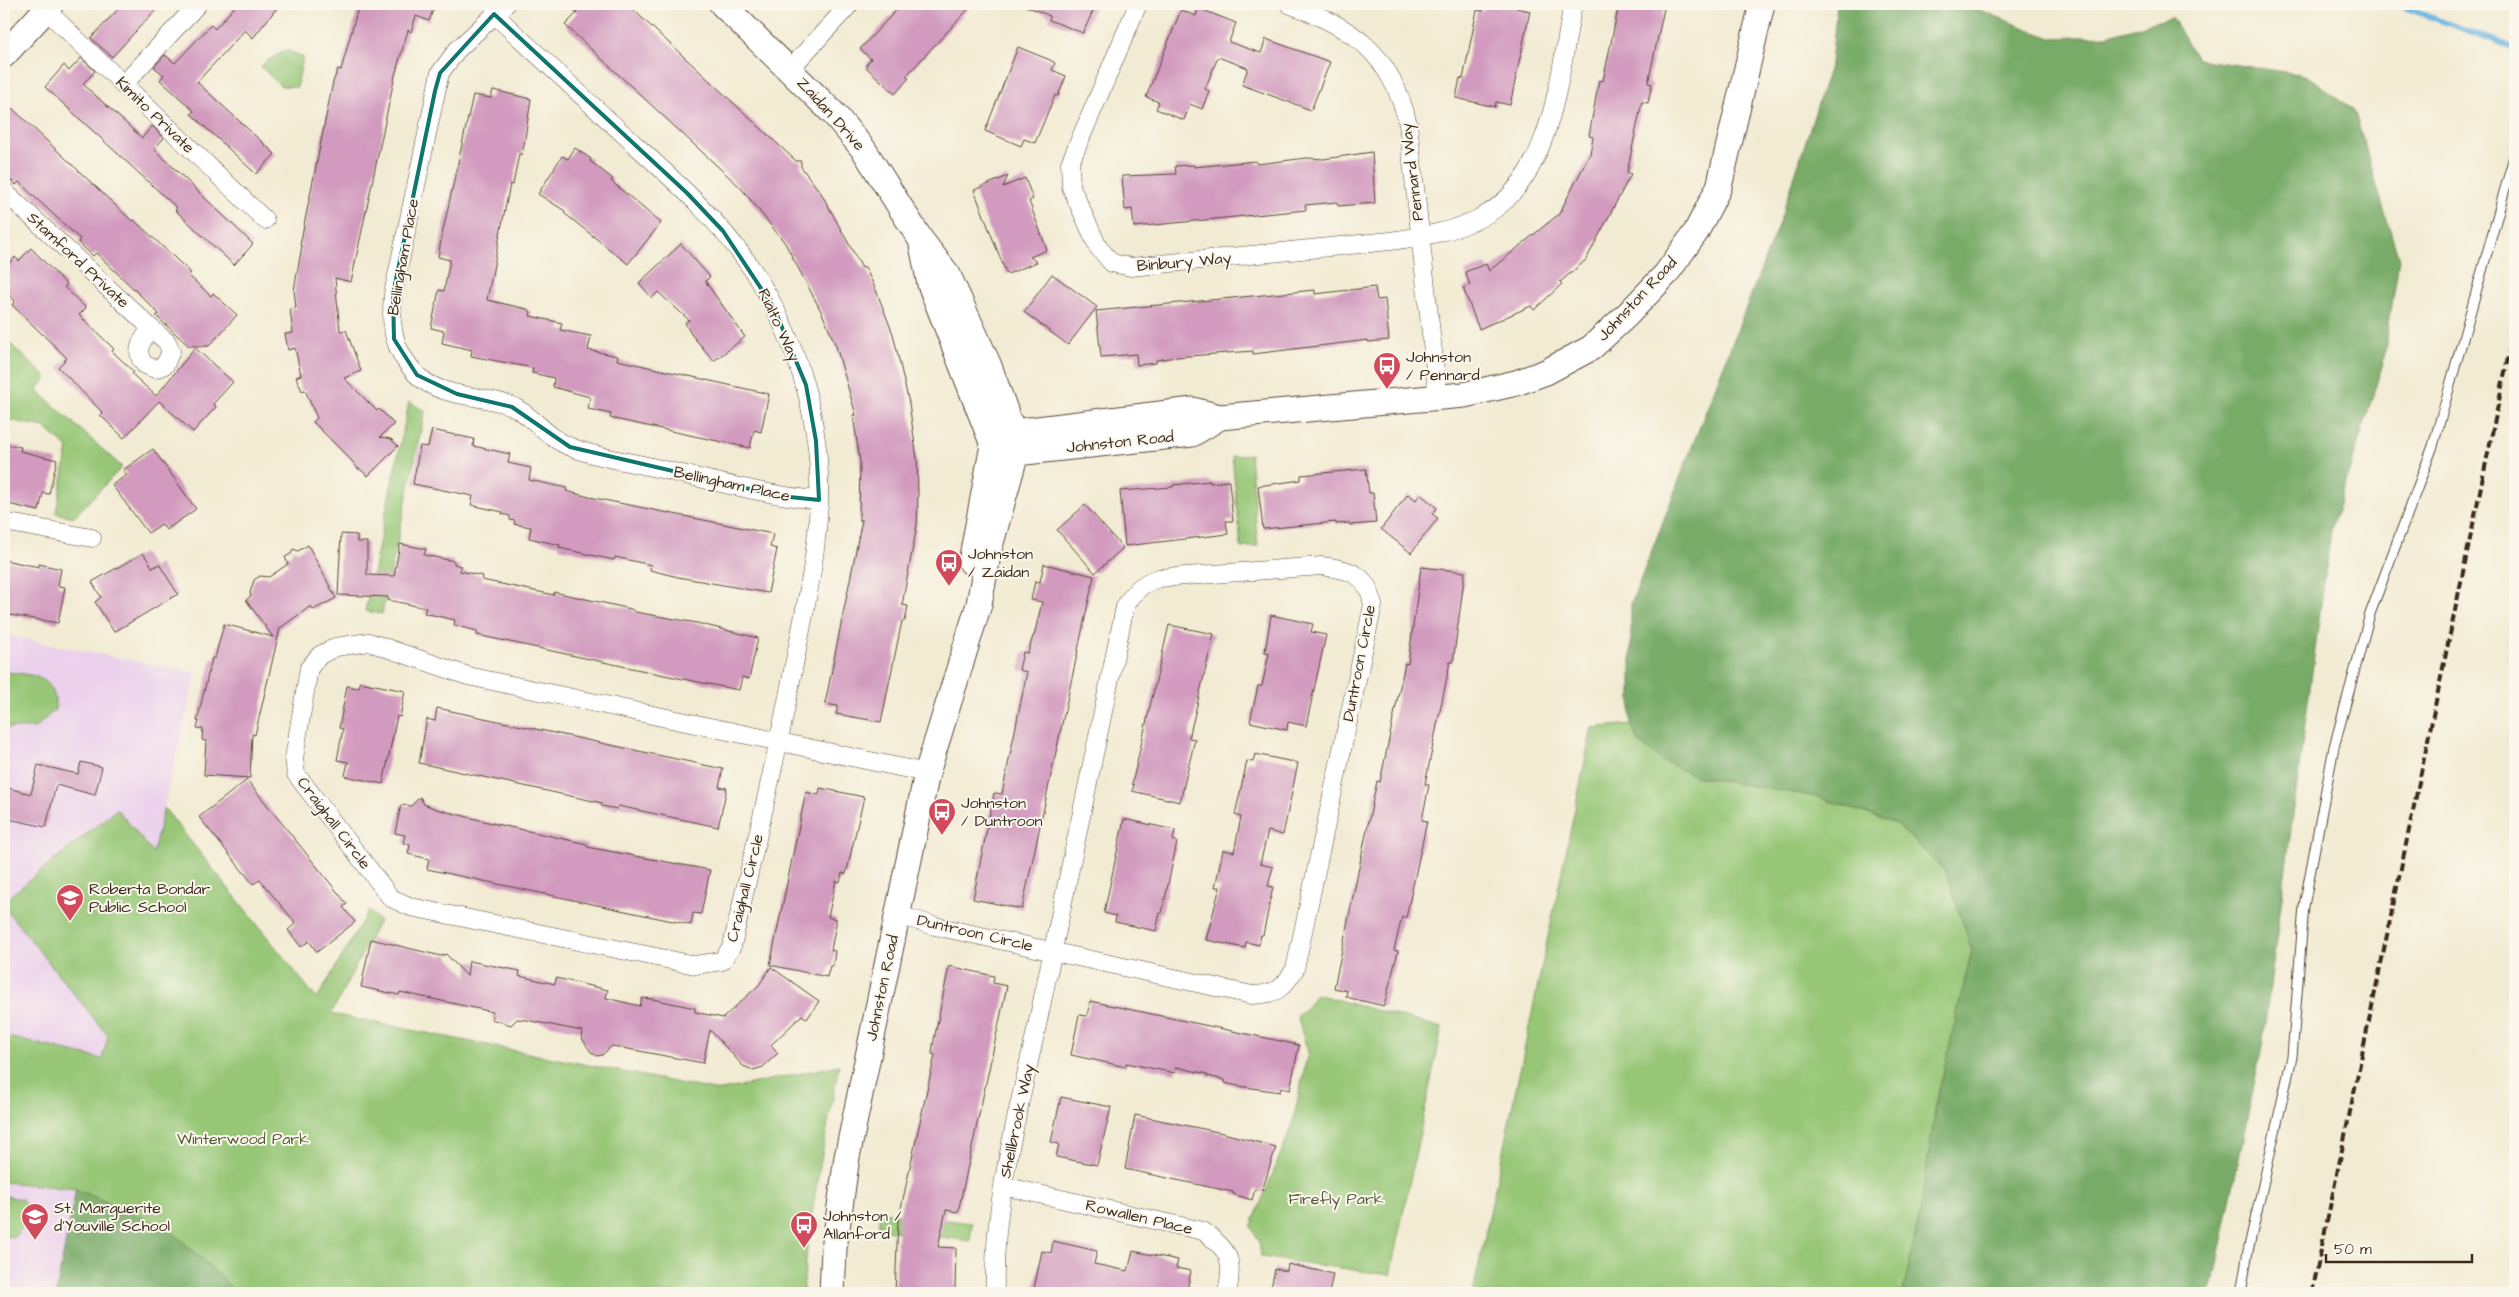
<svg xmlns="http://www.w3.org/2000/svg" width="2519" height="1297" viewBox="0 0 2519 1297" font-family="'Architects Daughter',sans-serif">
  <rect width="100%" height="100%" fill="#fbf7ec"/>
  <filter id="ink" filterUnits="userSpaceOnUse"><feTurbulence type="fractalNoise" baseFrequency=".02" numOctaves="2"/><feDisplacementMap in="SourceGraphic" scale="10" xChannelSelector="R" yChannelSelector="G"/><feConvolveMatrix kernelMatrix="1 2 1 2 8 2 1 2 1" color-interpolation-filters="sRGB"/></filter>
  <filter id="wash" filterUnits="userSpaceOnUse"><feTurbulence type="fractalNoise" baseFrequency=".0096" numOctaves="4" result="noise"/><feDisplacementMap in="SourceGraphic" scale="20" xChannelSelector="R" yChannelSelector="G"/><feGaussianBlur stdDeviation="1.12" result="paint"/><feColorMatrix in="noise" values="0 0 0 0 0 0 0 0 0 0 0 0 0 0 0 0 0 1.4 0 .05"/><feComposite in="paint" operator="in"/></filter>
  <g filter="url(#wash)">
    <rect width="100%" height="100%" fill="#f2ebd3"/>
    <!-- built -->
    <path fill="#ebd1ec" d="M4 635 196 673 103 1059 4 1036Z
      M4 1182 76 1189 56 1293H4Z"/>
    <!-- green -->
    <path fill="#96c676" stroke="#68784a" d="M286 50 303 57 297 87 281 86 261 67 265 62Z
      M4 338 47 378 37 390 122 467 74 517 56 513 68 448 44 427 4 419Z
      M409 402 425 411 382 614 365 611Z
      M1250 454 1258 546 1241 548 1232 456Z
      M4 672C31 674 58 675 55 710L35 728H4Z
      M1631 724 1639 742 1695 776 1818 797 1897 824 1946 872 1972 950 1936 1104 1920 1214 1903 1293H1473L1592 728Z
      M164 808 317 999 369 910 379 921 331 1014 719 1091 839 1065C825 1141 808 1216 803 1293H56L76 1189 4 1182V1036L102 1059 108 1036 4 907V901L117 809 153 853Z
      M1316 994 1442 1028 1390 1275 1261 1257 1259 1241 1251 1227 1292 1126 1308 1052 1297 1016 1308 1006Z
      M4 1196 22 1199C31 1212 24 1226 15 1237L4 1236Z
      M880 1212 972 1223 970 1241 878 1229Z"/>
    <!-- forest -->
    <path fill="#78ab67" stroke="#5a6a42" d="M1837 4H1965L2051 38 2106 36 2172 17 2197 59 2306 75 2354 110 2399 260 2383 363 2331 530 2262 1046 2211 1293H1903L1920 1214 1936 1104 1972 950 1946 872 1897 824 1818 797 1695 776 1663 761 1639 742 1631 724V604L1782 215 1831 63Z
      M76 1189 169 1229 224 1279 234 1293H56Z"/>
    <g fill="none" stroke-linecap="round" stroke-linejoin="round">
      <!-- stream -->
      <path stroke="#68b3e1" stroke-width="5.5" d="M2395 4 2515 48"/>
    </g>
    <g id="blocks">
      <!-- building -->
      <path fill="#d19abe" d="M123 4H161L112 57 91 38Z
        M237 4H280L253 38 245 30 197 82 275 154 256 174 191 114 194 111 160 80 164 75 154 67 165 55 175 63 211 25 215 29Z
        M359 4H435L429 21 416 16 411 32 408 30 395 75 351 282 335 278 340 331 346 330 361 371 344 378 377 411 379 409 394 424 380 437 391 439 398 446 368 476 360 469H358L352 461 313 422 317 418 305 390 302 391 296 377 301 375 295 348 288 350 285 334 293 333 290 309 296 308 294 290 302 246 300 245 333 82 338 69 341 70Z
        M568 4H627L796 161H801V167L821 193 862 268 865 267 876 290 893 334 909 403 917 459 918 494 917 525 902 605 908 606 905 621H902L881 722 836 714 838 706 825 704 862 520H859L860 462 853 415H856L836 346 822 313 785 243 741 188 565 25 577 13Z
        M902 4H973L906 76 909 78 895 94 867 68 866 65 871 59 860 49Z
        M1021 4H1096L1083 33 1049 20 1050 16Z
        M1485 4H1516V8L1530 11 1510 105 1496 102 1495 107 1456 98 1460 78 1463 79 1477 10 1483 11Z
        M1619 4H1665L1648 83 1652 84 1648 103 1642 102 1627 172 1631 174 1586 260 1560 282 1562 284 1534 310 1531 306 1479 329 1463 288 1470 285 1465 272 1486 264 1489 271 1559 214 1590 154 1593 137 1589 136 1599 80 1603 81Z
        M1198 8 1236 23 1229 42 1261 53 1266 39 1330 62 1311 110 1242 85 1248 68 1218 57 1205 89 1209 91 1202 109 1190 104 1184 120 1156 109 1159 102 1146 97 1181 10 1196 16Z
        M1018 47 1050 60 1055 63 1052 70 1066 76 1058 96 1055 95 1035 143 1024 139 1021 146 985 131Z
        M81 58 95 71 83 84 142 138 152 126 164 138 154 149 253 244 234 265 175 210 177 208 45 87 64 65 69 71Z
        M493 90 531 99 524 145 522 154H519L513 185 510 184 487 300 527 309 531 312 530 316 562 323 560 330 591 336 588 350 618 356 617 360 769 394 761 432 754 430 750 448 610 418 611 414 588 409 590 397 553 387 554 378 532 373 533 368 471 356 472 350 442 343 444 331 431 328 439 290 444 291 450 260 438 257 442 235 473 95 491 98Z
        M12 108 132 221 134 220 191 273 188 275 211 296 213 293 237 315 209 346H189L156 316 159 314 137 292 96 253 93 256 78 242 80 239 40 202 19 182 16 185 4 174V117Z
        M575 148 591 159 590 161 613 179 611 181 661 223 628 264 564 213 565 211 538 194 562 156 568 159Z
        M1372 152 1375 203 1338 206 1337 202 1305 205 1306 210 1134 227 1132 209 1125 210 1122 176 1176 174 1175 166 1194 165V167L1256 161 1257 164 1307 158 1324 159Z
        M1008 176 1003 187 1025 178 1033 199 1029 201 1047 250 1030 257 1037 262 1008 274 1006 273 974 190Z
        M681 244 710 277 705 281 745 337 714 361 691 334 685 323 689 320 658 292 652 298 639 283Z
        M31 248 67 285 64 287 86 308 79 315 114 349 112 351 134 372 132 374 156 396 195 348 233 382 213 404 216 407 193 432 159 401 124 438 100 415 103 413 58 367 67 358 12 305 15 301 4 290V270L15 257 19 261Z
        M1052 274 1097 307 1068 345 1024 312Z
        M1375 287 1377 300 1385 299 1389 340 1368 342V340L1253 354V351L1176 357 1156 360V363L1137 365 1136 354 1101 357 1096 311 1315 290V294Z
        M432 430 474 439 473 446 510 454 508 463 531 468 529 480 567 488 566 491 589 497 773 534 770 547 777 549 768 593 678 577 650 570 651 565 615 557 614 560 559 548 560 545 529 538 531 527 514 524 515 521 510 520V516L502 514 503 512 471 505 473 496 413 484 420 446 428 447Z
        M4 444 21 447 20 451 57 460 49 494 43 493 39 511 4 503Z
        M153 449 196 509 166 530 162 524 148 533 112 485 127 475 123 470Z
        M1366 469 1369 493H1373L1376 523 1350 525V523L1336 524V522L1263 529 1258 486 1301 480V475Z
        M1210 481V483L1229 481 1233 521H1226L1228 534 1125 546 1120 491 1173 487V485Z
        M1408 494 1416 500 1420 494 1437 508 1432 514 1438 518 1411 553 1381 529Z
        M1085 505 1123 548 1095 573 1057 530Z
        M341 534 357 535V542H367V575L394 576 400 544 426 549 424 555 454 561V564L461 566 460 571 483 576 482 580 554 595V592L631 609 635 612 697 623 758 638 749 679 742 677 739 690 678 678 477 635V631L454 625 455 620 424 613 426 608 388 600V597L338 595Z
        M308 545 336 598 313 610 311 606 280 628 255 735 252 734 250 778 204 775 206 741 202 740 203 729 197 728 199 721H197L212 658H215L224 624 273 637 246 600 251 596 250 593 254 580 260 576 269 577 288 564 285 557 291 554 293 549 298 551Z
        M143 553 153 568 159 564 178 594 114 632 95 602 101 597 92 582Z
        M4 560 39 567V564L61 569 58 586 65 587 58 623 4 614Z
        M1044 564 1094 576 1022 909 973 899 994 793 1002 794 1027 672 1019 670 1023 652 1028 653 1033 636H1034L1042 602 1031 600 1035 581 1040 582Z
        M1421 567 1465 572 1453 662H1450L1425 784 1429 785 1422 820 1427 821 1406 918 1402 917 1394 950 1398 951 1384 1006 1346 997 1347 991 1334 988 1377 781 1380 782 1405 663 1408 664Z
        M1271 615 1313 624 1311 632 1326 635 1306 726 1288 722 1287 730 1250 722 1258 686H1262L1269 653 1265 652Z
        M1169 625 1214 634 1189 738 1195 739 1180 802 1132 791 1134 785 1132 784Z
        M360 682 405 691 400 717 397 716 383 784 345 776 348 762 337 760 343 729 339 728 347 686 359 688Z
        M437 708 723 769 719 787 727 788 718 827 618 806 617 809 601 806 602 803 419 763 427 719 435 721Z
        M1255 754 1298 763 1283 835 1268 831 1260 864 1273 867 1268 886 1273 887 1263 935H1261L1259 945 1246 942 1245 948 1206 940 1220 887H1215L1223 850 1234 852 1241 817 1235 815 1247 761 1253 762Z
        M81 762 102 767 95 795 56 785 46 827 4 818V787L31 794 38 765 78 774Z
        M247 780 347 904 343 907 355 922 317 952 309 941 301 947 288 930 295 924 294 921 260 880 253 884 199 817Z
        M820 788 864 797 846 874 842 873 840 882 836 881 828 917 836 919V924L831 950 835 951 833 966H830L827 977 770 965 806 792 819 795Z
        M420 797 424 804 436 809 496 824 587 844V847L710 870 701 914 693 913 691 925 427 869 429 859 408 854 410 845 403 843 405 835 395 833 401 805 411 806Z
        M1124 819 1175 830 1173 840 1177 842 1162 913H1160L1156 931 1115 922 1116 916 1104 913Z
        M371 939 441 956 446 954 467 976 469 961 520 971 519 976 555 984 556 978 608 990 606 998 640 1006 642 998 652 999 695 1008V1012L723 1018 759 985 771 967 819 1001 807 1019 802 1015 771 1045 778 1053 763 1067 753 1070 743 1066 710 1030 703 1063 612 1046 602 1055 597 1056 591 1052 581 1037 582 1031 526 1020 517 1019 511 1025 491 1019 493 1012 400 992 399 995 361 987Z
        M949 966 994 976 993 983 1007 986 958 1212 946 1210 938 1247 956 1248 955 1292 895 1293 898 1222 927 1090 935 1055 932 1054 933 1045Z
        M1090 1001 1299 1045 1290 1090 1281 1088 1280 1092 1238 1086 1225 1083V1080L1207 1076V1074L1176 1067 1175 1073 1126 1063V1067L1071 1055 1079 1015 1087 1016Z
        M1061 1097 1111 1107 1097 1165 1056 1157 1059 1144 1051 1142Z
        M1135 1115 1223 1133 1276 1147 1262 1191 1255 1189 1252 1200 1233 1194V1192L1125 1169Z
        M1053 1241 1097 1251 1094 1264 1128 1271 1133 1251 1178 1260 1176 1268 1191 1271 1187 1290 1172 1287 1170 1293H1033L1042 1251 1051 1253Z
        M1288 1264 1333 1274 1329 1293H1298L1271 1288 1275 1269 1287 1271Z"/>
    </g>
  </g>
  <g filter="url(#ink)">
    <use href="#blocks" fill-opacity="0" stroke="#564739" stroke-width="1"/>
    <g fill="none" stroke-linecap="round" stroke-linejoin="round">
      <defs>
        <path id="lane" d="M2241 1293 2248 1251 2292 1057 2304 906 2334 747 2370 614 2433 446 2515 153"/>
        <path id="street" d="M506 4 457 50 440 73 393 294C390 327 392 348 416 374 440 399 482 394 512 406 534 416 548 439 571 447 597 458 628 461 656 468 710 480 764 495 819 500
          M1138 4 1070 163 1071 187 1098 247 1112 263 1131 267 1390 241C1420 237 1454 232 1482 217 1553 179 1559 74 1573 4
          M1289 4C1354 28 1391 53 1408 124L1438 397
          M46 10 265 220
          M494 14C539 56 585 99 631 141 674 180 719 220 752 269 796 336 822 420 819 501 817 558 804 614 793 670 776 763 753 854 732 946L722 961 695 965 411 907 391 898 296 774 294 758 309 668 320 655 336 647 369 642 468 676 927 773
          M790 69 850 4
          M123 85 198 4
          M4 191 151 328
          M151 328 167 342 171 351 165 365 155 369 145 365C133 352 142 340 151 328Z
          M4 522 92 538
          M898 915 935 926 1252 995C1277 994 1282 990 1295 969L1373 605C1368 573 1350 570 1322 566L1159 578C1142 583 1134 591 1125 607 1096 745 1067 883 1038 1021 1019 1111 992 1201 995 1293
          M1003 1186 1203 1231C1230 1250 1234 1261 1227 1293"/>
        <path id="secondary" d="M722 4 835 115 864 150 921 240 948 275 989 366 1013 432 1016 453 989 550 979 604 927 773 847 1157 834 1249 832 1293
          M4 55 51 4
          M922 245 930 284 993 445
          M1002 448 1016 453 1192 434 1220 417
          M971 562 993 445 1013 432 1193 410 1220 417 1464 395 1516 383 1546 372 1591 348 1627 315 1666 274 1696 232 1719 187 1762 4"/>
      </defs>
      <!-- lane casing -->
      <use href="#lane" stroke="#564739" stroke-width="11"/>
      <!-- street casing -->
      <use href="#street" stroke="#564739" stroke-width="19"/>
      <!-- secondary casing -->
      <use href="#secondary" stroke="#564739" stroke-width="27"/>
      <!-- lane -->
      <use href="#lane" stroke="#fff" stroke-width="9"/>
      <!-- street -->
      <use href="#street" stroke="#fff" stroke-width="18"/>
      <!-- secondary -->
      <use href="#secondary" stroke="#fff" stroke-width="25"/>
      <!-- rail -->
      <path stroke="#3b2a1e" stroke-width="4" stroke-dasharray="8 4" stroke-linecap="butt" d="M2312 1293 2515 324"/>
    </g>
  </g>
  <!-- marked area -->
  <path fill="none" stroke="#0f766e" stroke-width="4" stroke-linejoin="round" d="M494 14 687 193 723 231 774 308 806 385 816 441 819 500 780 496 570 447 512 407 457 394 417 375 394 339 393 294 435 91 440 73Z"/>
  <!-- icons -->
  <defs>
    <symbol id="bus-pin" viewBox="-11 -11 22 30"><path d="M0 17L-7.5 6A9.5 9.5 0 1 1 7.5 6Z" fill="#d1495b" stroke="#fbf7ec"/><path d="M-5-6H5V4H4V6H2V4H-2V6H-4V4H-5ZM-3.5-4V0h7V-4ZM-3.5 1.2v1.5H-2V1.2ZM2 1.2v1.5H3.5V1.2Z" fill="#fff"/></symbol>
    <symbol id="school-pin" viewBox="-11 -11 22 30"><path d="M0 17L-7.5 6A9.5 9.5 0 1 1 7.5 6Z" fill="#d1495b" stroke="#fbf7ec"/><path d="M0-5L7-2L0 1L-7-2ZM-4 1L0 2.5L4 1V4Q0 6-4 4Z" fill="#fff"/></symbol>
  </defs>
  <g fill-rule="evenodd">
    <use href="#bus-pin" x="1371" y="350" width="32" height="43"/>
    <use href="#bus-pin" x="933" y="547" width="32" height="43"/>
    <use href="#bus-pin" x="926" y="796" width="32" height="43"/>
    <use href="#school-pin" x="54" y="882" width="32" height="43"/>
    <use href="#school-pin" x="19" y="1201" width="32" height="43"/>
    <use href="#bus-pin" x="788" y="1209" width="32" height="43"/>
  </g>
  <g text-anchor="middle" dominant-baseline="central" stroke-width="4" stroke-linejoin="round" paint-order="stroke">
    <!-- street labels -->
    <g font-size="16" fill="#3b2a1e" stroke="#fbf7ec">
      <text transform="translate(831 114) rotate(48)">Zaidan Drive</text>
      <text transform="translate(155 115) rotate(44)">Kimito Private</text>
      <text transform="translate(1412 172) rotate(-97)">Pennard Way</text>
      <text transform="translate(403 257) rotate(-80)">Bellingham Place</text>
      <text transform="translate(78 260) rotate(43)">Stamford Private</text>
      <text transform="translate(1184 262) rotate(-5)">Binbury Way</text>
      <text transform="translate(1637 299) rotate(-47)">Johnston Road</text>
      <text transform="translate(779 325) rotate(65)">Rialto Way</text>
      <text transform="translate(1120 442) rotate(-6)">Johnston Road</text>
      <text transform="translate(732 484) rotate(12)">Bellingham Place</text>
      <text transform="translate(1359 663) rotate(-79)">Duntroon Circle</text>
      <text transform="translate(334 823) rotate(53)">Craighall Circle</text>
      <text transform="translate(745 888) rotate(-76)">Craighall Circle</text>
      <text transform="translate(975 933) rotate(13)">Duntroon Circle</text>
      <text transform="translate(882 988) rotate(-78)">Johnston Road</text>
      <text transform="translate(1017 1121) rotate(-78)">Shellbrook Way</text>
      <text transform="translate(1139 1217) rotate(13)">Rowallen Place</text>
    </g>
    <!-- poi labels -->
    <g font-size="16" fill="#3b2a1e" stroke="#fbf7ec" text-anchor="start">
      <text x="1406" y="357">Johnston<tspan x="1406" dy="18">/ Pennard</tspan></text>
      <text x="968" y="554">Johnston<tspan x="968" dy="18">/ Zaidan</tspan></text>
      <text x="961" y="803">Johnston<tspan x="961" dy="18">/ Duntroon</tspan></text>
      <text x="89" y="889">Roberta Bondar<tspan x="89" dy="18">Public School</tspan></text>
      <text x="54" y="1208">St. Marguerite<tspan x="54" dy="18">d'Youville School</tspan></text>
      <text x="823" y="1216">Johnston /<tspan x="823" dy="18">Allanford</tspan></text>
    </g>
    <!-- park labels -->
    <g font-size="16" fill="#565938" stroke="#fbf7ec">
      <text x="243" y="1139">Winterwood Park</text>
      <text x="1336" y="1199">Firefly Park</text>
    </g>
  </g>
  <!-- margin -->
  <rect width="2519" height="1297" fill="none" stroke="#fbf7ec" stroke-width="20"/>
  <!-- scale -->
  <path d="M2326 1254v8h146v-8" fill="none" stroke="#3b2a1e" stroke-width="2.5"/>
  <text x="2334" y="1254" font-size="15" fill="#3b2a1e" stroke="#fbf7ec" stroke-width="4" paint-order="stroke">50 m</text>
</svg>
